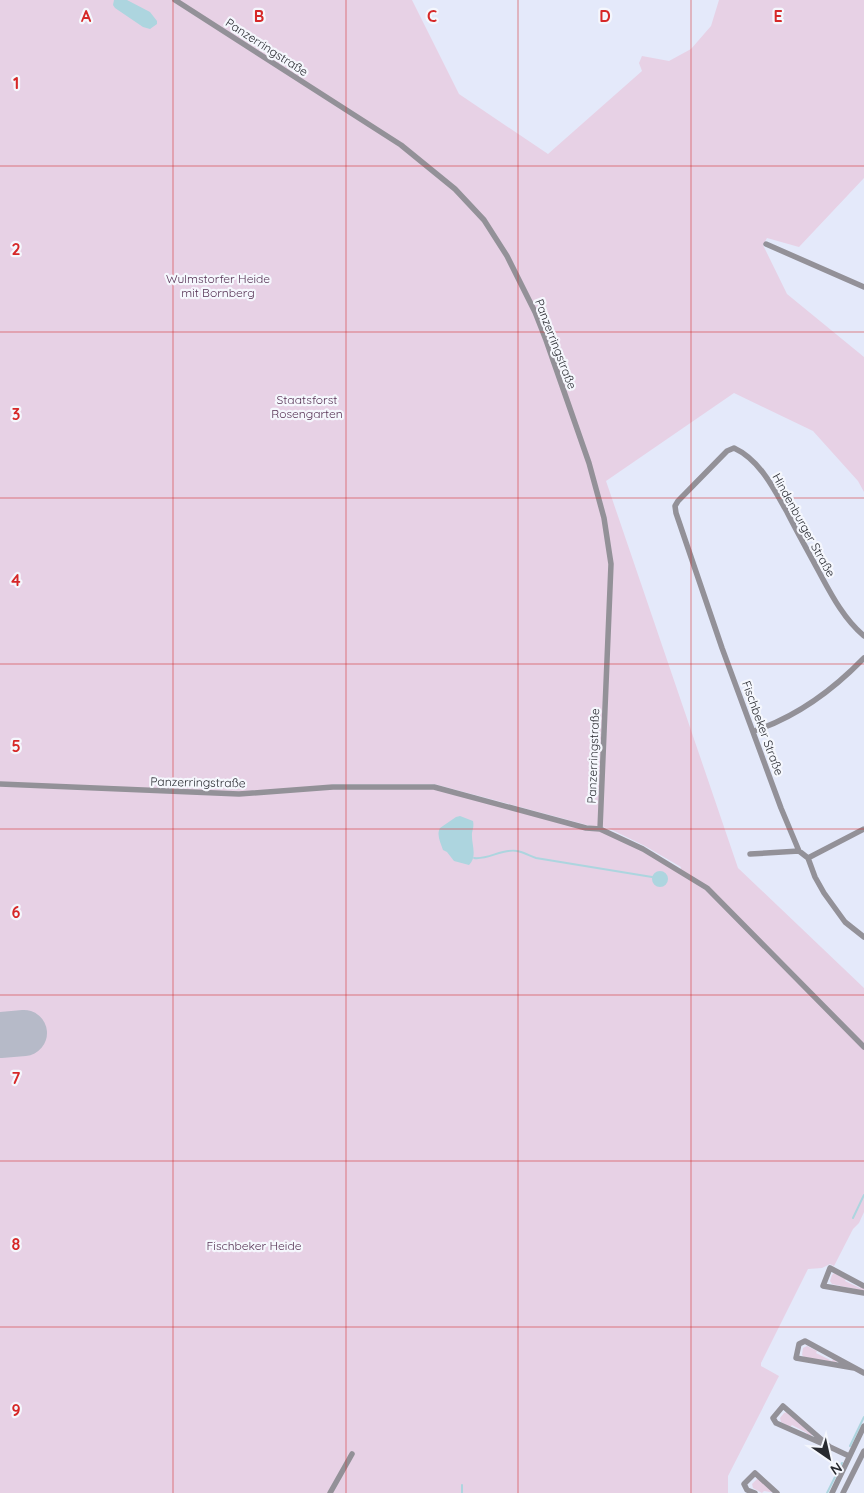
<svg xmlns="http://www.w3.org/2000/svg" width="864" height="1493" viewBox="0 0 864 1493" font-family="Quicksand,sans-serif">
  <rect width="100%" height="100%" fill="#e4e9fa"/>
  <!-- green -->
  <path fill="#e7d1e5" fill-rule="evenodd" d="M0 0H412L459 94 548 154 642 71 639 63 642 56 669 61 691 49 711 26 719 0H864V178L799 247 767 238 763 245 787 294 864 357V492L858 481 813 431 734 393 606 481 738 868 864 988V1212L859 1223 853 1229 834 1266 830 1264 822 1268 808 1269 761 1363V1366L779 1376 728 1476V1493H0ZM332 784H434L587 825 608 828 645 846 681 867 680 870 600 829 434 787H333Z
    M834 1273 846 1279 845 1281 860 1288 861 1286 864 1287V1291L832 1284 830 1281 832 1275Z
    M807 1346 817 1351 816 1353 832 1361 833 1359 837 1361 836 1364 804 1357 802 1355 803 1348Z
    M787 1412 812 1434 811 1437 807 1435V1433L792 1425 790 1427 781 1422 780 1418 784 1413Z
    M758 1478 776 1493 764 1491 762 1493 753 1488 752 1484Z"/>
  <!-- water -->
  <path fill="#add5df" d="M114 0H127L150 12 157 21V24L150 29 143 27 115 8 113 5Z
    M460 816 473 821C474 826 473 828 472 833 471 844 478 856 469 865L454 861 447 852 443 850C441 843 436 835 440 828L456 817Z
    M652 879a8 8 0 1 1 16 0a8 8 0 1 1-16 0Z"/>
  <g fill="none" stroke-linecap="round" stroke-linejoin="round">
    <!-- stream -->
    <path stroke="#add5df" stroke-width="2" d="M474 858C488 860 503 848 517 851 523 852 530 856 536 858L652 877
      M853 1218 864 1195
      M850 1446 864 1417
      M462 1485V1493
      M827 1493 842 1463"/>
    <!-- runway -->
    <path stroke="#b6bac8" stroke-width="46" d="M0 1035 24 1033"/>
    <!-- street -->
    <path stroke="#939198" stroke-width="5.5" d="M175 0 401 145 455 189 484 220 507 256 535 312 546 340 589 463 604 518 611 564 600 829
      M766 244 864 287
      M864 636C843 618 831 594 818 570 808 551 797 532 787 512 774 489 760 460 734 448L727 451 678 501 675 506 676 513 722 648 781 808 799 851 808 858 815 877 824 893 845 922 864 937
      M754 731C796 717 833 690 864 658
      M0 784 239 794 333 787H434L586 828 600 829 643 849 707 888 864 1047
      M750 854 799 851
      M808 858 864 829
      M864 1286 830 1268 823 1286 864 1293
      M854 1368 796 1358 799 1344 805 1341 864 1373
      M830 1447 776 1423 773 1418 783 1406 830 1447 849 1456
      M330 1493 352 1454
      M755 1493 747 1490 744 1484 755 1473 777 1493
      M832 1493 864 1426
      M843 1493 864 1451"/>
  </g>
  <!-- grid -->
  <path fill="none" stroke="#d62828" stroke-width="1" stroke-opacity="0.55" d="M173 0V1493M346 0V1493M518 0V1493M691 0V1493M0 166H864M0 332H864M0 498H864M0 664H864M0 829H864M0 995H864M0 1161H864M0 1327H864"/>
  <g text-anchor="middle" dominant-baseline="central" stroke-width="4.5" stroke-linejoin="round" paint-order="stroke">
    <!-- street labels -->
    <g font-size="12" fill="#282a30" stroke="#f5f7fd">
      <text transform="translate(267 47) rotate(33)">Panzerringstraße</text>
      <text transform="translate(556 344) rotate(69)">Panzerringstraße</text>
      <text transform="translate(804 525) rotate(61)">Hindenburger Straße</text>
      <text transform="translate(763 728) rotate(70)">Fischbeker Straße</text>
      <text transform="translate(593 756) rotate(-88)">Panzerringstraße</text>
      <text transform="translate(198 782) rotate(1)">Panzerringstraße</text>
    </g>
    <!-- park labels -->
    <g font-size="12" fill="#563254" stroke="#f5f7fd">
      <text x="218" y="278">Wulmstorfer Heide<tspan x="218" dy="14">mit Bornberg</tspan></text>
      <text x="307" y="399">Staatsforst<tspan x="307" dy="14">Rosengarten</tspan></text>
      <text x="254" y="1245">Fischbeker Heide</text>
    </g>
  </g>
  <g font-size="16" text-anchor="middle" font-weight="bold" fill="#d62828" stroke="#f5f7fd" stroke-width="4.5" stroke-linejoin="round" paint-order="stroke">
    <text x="86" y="22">A</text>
    <text x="259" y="22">B</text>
    <text x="432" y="22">C</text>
    <text x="605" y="22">D</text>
    <text x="778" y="22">E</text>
    <text x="16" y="89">1</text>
    <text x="16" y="255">2</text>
    <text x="16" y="420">3</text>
    <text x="16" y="586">4</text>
    <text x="16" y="752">5</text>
    <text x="16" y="918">6</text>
    <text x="16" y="1084">7</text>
    <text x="16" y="1250">8</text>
    <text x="16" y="1416">9</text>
  </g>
  <!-- north arrow -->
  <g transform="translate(829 1458) rotate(146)" stroke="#f5f7fd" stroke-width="4" paint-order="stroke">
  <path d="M0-4L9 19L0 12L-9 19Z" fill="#282a30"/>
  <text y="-8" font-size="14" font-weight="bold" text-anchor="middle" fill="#282a30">N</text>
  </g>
</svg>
